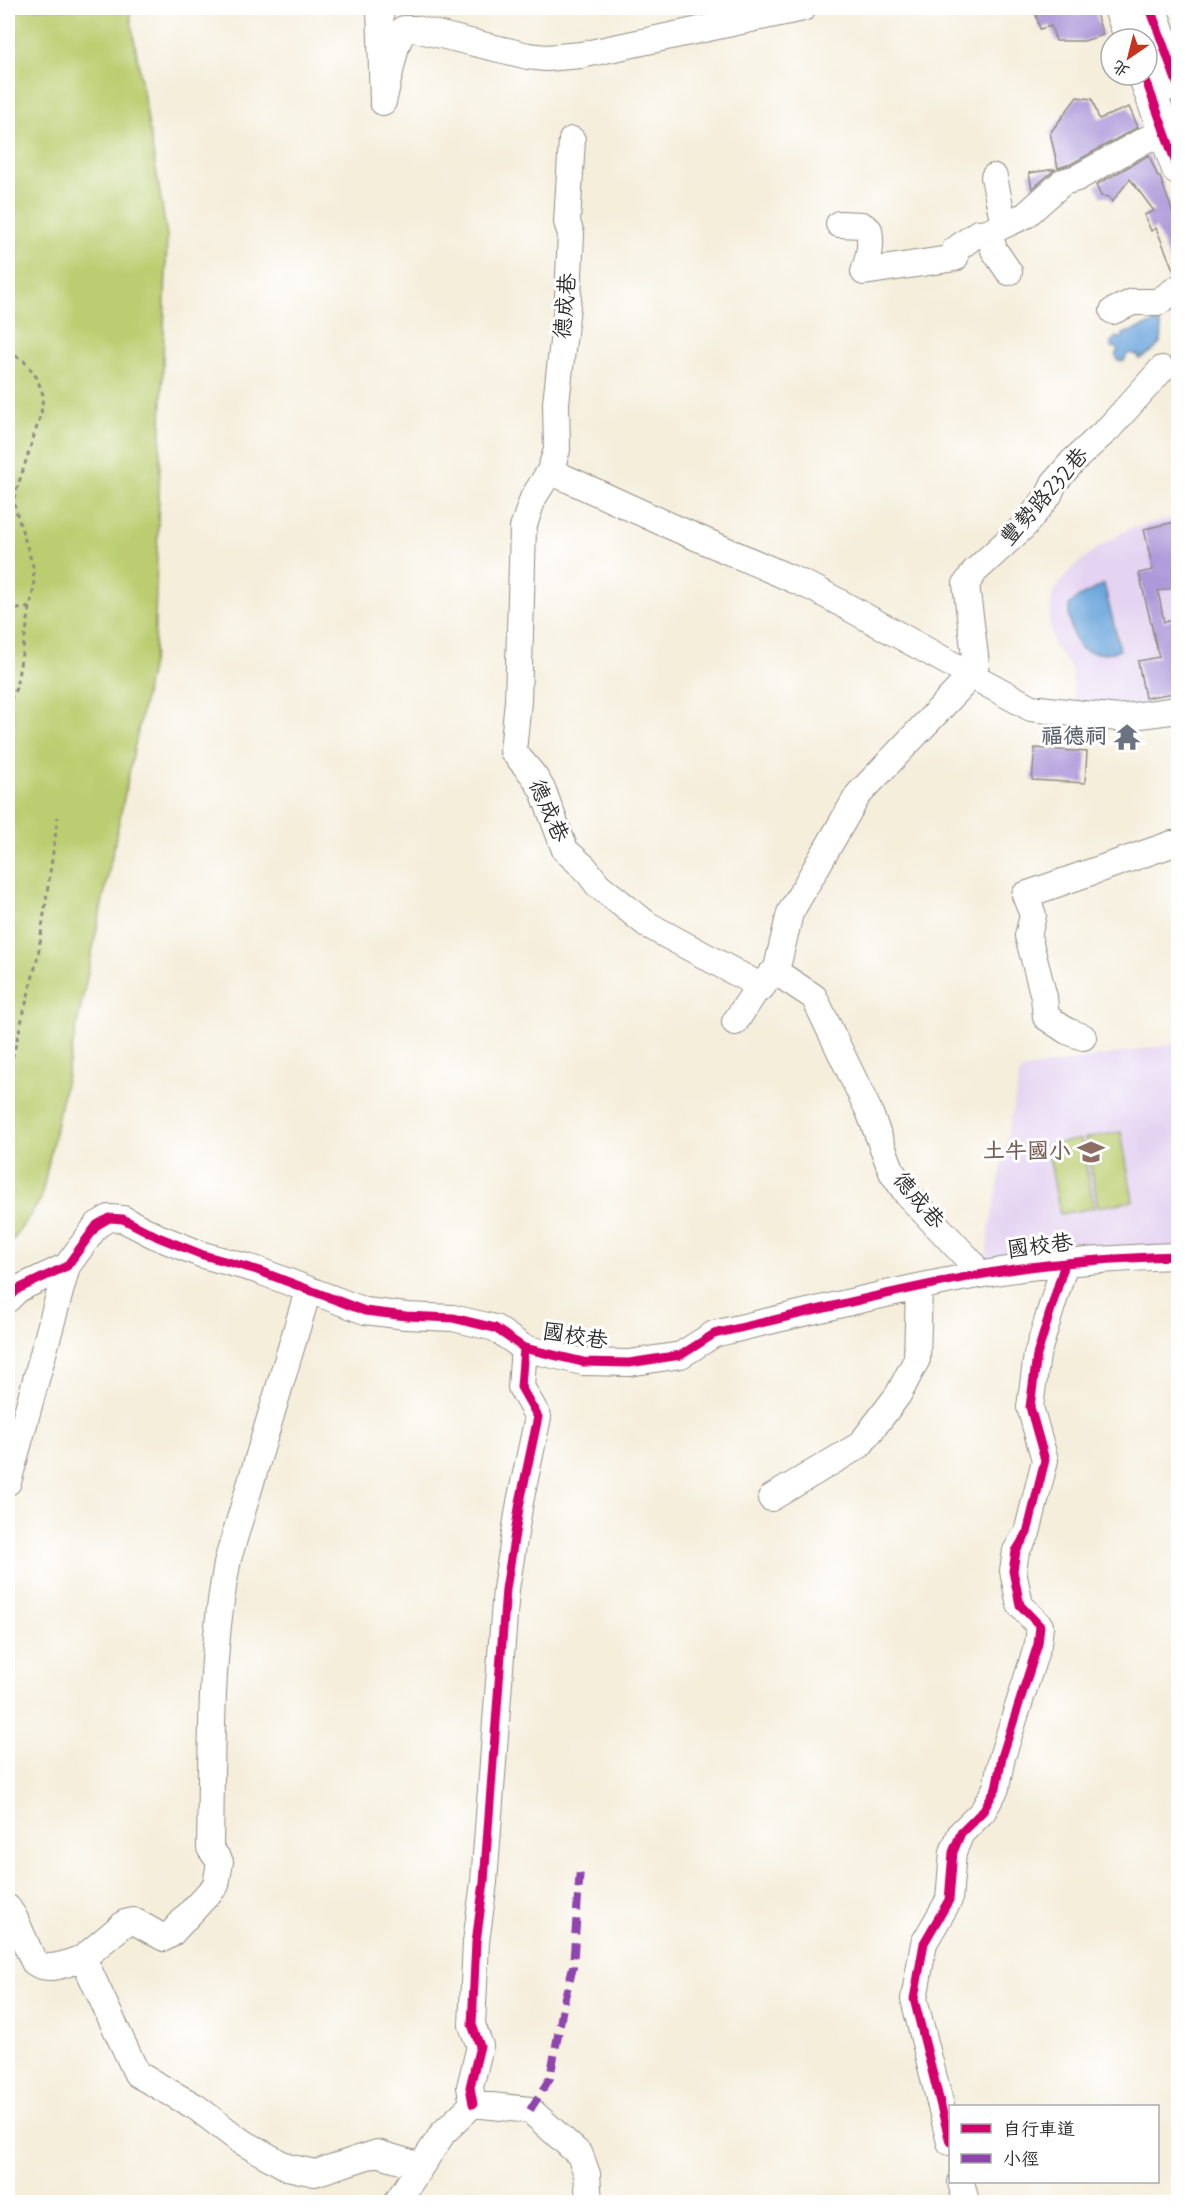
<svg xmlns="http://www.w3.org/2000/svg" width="1186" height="2210" viewBox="0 0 1186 2210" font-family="Mynerve,'LXGW WenKai TC',sans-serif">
  <rect width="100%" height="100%" fill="#fff"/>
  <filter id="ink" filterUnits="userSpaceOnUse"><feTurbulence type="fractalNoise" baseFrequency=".0167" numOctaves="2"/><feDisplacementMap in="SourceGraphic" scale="12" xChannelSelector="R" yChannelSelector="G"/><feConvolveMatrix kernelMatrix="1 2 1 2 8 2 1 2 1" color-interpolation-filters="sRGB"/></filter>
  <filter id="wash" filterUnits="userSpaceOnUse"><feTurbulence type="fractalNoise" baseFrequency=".008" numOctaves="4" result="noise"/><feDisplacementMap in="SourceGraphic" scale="24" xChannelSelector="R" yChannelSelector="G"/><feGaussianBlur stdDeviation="1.35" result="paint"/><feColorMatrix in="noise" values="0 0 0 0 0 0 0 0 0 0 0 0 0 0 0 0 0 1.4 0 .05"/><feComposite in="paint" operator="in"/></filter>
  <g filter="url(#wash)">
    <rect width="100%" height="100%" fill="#f5eedb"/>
    <!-- built -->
    <path fill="#e4d3f1" d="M1178 516V703L1076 708 1071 668 1054 646 1049 620 1053 593 1070 570 1096 549 1129 529Z
      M1178 1043V1252L989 1269 986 1258 989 1231 1020 1073 1025 1069Z"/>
    <!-- green -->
    <path fill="#bbcd70" stroke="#737c4e" stroke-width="1.5" d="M8 8H129L167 236 154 653 41 1199 8 1247Z
      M1121 1132 1133 1201 1098 1207 1085 1138Z
      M1081 1139 1094 1208 1060 1214 1047 1145Z"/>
    <!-- water -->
    <path fill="#6ca6dc" stroke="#4c6884" stroke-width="1.5" d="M1159 321C1167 343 1157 350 1139 359L1138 355 1128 353 1124 361 1118 360 1115 354 1118 351 1115 347 1112 348 1110 343 1116 337 1119 338 1124 337 1123 334Z
      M1104 584 1120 650C1106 655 1093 654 1080 648 1071 635 1068 621 1069 605L1077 598Z"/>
    <g id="blocks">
      <!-- building -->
      <path fill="#ad99da" d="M1034 8H1094L1103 35 1084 41H1056L1051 26 1040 29Z
        M1077 97 1092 99 1099 119 1129 107 1138 127 1071 164 1058 168 1050 133Z
        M1149 155 1158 177H1160L1179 230V273L1175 274 1156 228 1151 231 1144 215 1154 211 1130 179 1112 202 1109 197 1101 196 1096 185Z
        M1056 169 1053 171 1032 189 1029 173Z
        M1179 521V587L1158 591 1164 622 1179 619V686L1173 687 1174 693 1145 698 1138 661 1159 657 1139 573 1153 570 1144 529Z
        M1035 748 1087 752 1085 783 1032 780Z"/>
    </g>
  </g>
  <g filter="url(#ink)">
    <use href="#blocks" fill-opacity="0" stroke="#908c83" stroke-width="1.5"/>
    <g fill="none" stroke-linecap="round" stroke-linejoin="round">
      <defs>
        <path id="minor" d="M380 8 383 102 396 46 404 29H416L528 56 546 58 581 55 803 8
          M572 140 567 222 571 234 568 297 556 403 557 450 550 471 533 498 523 528 518 701 513 751 534 776 543 791 565 850 585 868 598 885 648 925 762 987
          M994 177 1004 225
          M839 224 862 225 869 230C872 245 869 257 864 272L955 258V250L978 233 989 232 1026 215 1063 182 1077 178 1145 140 1165 133
          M989 232 994 250 1009 272
          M1113 311 1133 302H1158L1178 288
          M550 471 668 525 815 589 1031 708 1118 718 1178 710
          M776 972 814 997 869 1111 892 1172 907 1194 971 1262 979 1275
          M735 1022 755 992 762 987 770 975 776 972 790 913 858 795 972 675 976 664 966 584 975 571 1024 526 1049 495 1054 483 1073 461 1109 428 1162 369
          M1083 1037 1067 1031 1046 1017 1044 997 1028 936 1033 915 1025 895 1172 844H1178
          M8 1299 18 1289 67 1266 97 1225 109 1218 123 1219 158 1237 203 1255 257 1270 365 1311 406 1316 453 1318 495 1328 524 1348 583 1362 629 1363 681 1355 714 1334C802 1314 890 1291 978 1275 1044 1263 1111 1258 1178 1256
          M8 1482 67 1266
          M771 1498 860 1445 898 1395 917 1359 919 1288
          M8 1908 14 1917 34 1962C49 1973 67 1963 83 1958L137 2074 196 2107 239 2140 287 2167 315 2173 377 2153 421 2166
          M83 1958 125 1923 134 1921 164 1938 171 1934 216 1885 220 1862 210 1848C212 1751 209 1654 228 1559L308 1291
          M473 2104 470 2087 480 2046 472 2025 476 1942 484 1882 506 1589 520 1502 538 1417 521 1387 524 1348
          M950 2142 914 1999 924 1943 949 1900 953 1852 961 1833 983 1811 996 1788 1002 1757 1038 1644 1040 1626 1020 1605 1013 1571 1016 1551 1027 1533 1045 1460 1030 1407 1037 1355 1065 1263
          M961 2182 966 2202
          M397 2202 443 2133 473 2104 530 2110 580 2155 587 2174 589 2202"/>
        <path id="major" d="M1120 8 1131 39
          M1150 8 1178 86
          M1144 75 1178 169"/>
      </defs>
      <!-- minor casing -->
      <use href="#minor" stroke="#908c83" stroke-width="28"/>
      <!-- major casing -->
      <use href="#major" stroke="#908c83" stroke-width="34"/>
      <!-- path -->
      <path stroke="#908c83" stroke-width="3" stroke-dasharray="4.5 4.5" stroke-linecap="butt" d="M8 351 24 361 37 378 43 395 41 414 13 501 33 566 34 586 16 688 8 705
        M8 605 17 609 32 607
        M8 1075 38 956 58 817"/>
      <!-- minor -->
      <use href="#minor" stroke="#fff" stroke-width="26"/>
      <!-- major -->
      <use href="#major" stroke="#fff" stroke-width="32"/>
      <!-- quiet -->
      <path stroke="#8e44ad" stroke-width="8" stroke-dasharray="15 8" stroke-linecap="butt" d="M530 2110 550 2078 565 1997 573 1967 580 1869"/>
      <defs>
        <path id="cycleway" d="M1150 8 1178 86
          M1144 75 1178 169
          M8 1299 18 1289 67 1266 97 1225 109 1218 123 1219 158 1237 203 1255 257 1270 365 1311 406 1316 453 1318 495 1328 524 1348 583 1362 629 1363 681 1355 714 1334C802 1314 890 1291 978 1275 1044 1263 1111 1258 1178 1256
          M473 2104 470 2087 480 2046 472 2025 476 1942 484 1882 506 1589 520 1502 538 1417 521 1387 524 1348
          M950 2142 914 1999 924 1943 949 1900 953 1852 961 1833 983 1811 996 1788 1002 1757 1038 1644 1040 1626 1020 1605 1013 1571 1016 1551 1027 1533 1045 1460 1030 1407 1037 1355 1065 1263"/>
      </defs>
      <!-- cycleway casing -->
      <use href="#cycleway" stroke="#fff" stroke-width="13"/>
      <!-- cycleway -->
      <use href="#cycleway" stroke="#d6006c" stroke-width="9"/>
    </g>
  </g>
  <!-- icons -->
  <defs>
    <symbol id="temple-bare" viewBox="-9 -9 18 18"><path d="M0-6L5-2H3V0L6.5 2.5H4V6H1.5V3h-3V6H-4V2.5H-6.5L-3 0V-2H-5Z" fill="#6b7280" stroke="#fff" stroke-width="2.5" paint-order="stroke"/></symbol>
    <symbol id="school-bare" viewBox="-9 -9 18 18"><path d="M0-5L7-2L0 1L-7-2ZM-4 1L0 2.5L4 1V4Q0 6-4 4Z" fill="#8d6e63" stroke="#fff" stroke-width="2.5" paint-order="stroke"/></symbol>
  </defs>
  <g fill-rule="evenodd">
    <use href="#temple-bare" x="1108" y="718" width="38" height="38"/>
    <use href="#school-bare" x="1072" y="1133" width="38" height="38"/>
  </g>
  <g text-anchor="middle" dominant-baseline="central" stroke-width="6" stroke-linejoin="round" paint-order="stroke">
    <!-- street labels -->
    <g font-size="22" fill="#2b2b2b" stroke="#fff">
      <text transform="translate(566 306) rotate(-85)">德成巷</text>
      <text transform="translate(1045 497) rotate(-49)">豐勢路232巷</text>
      <text transform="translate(548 811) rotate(66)">德成巷</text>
      <text transform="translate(918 1201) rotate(50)">德成巷</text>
      <text transform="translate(1040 1247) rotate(-7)">國校巷</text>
      <text transform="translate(575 1337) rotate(9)">國校巷</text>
    </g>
    <!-- worship labels -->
    <g font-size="22" font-weight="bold" fill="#5b616d" stroke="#fff" text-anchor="end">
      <text x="1107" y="737">福德祠</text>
    </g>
    <!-- education labels -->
    <g font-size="22" font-weight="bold" fill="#785e54" stroke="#fff" text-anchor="end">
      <text x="1071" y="1152">土牛國小</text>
    </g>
  </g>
  <!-- margin -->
  <rect width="1186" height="2210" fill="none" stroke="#fff" stroke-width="30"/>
  <!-- legend -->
  <rect x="949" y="2105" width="210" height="78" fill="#ffffff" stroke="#aaaaaa" stroke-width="1.5"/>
  <rect x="961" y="2124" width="30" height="9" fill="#d6006c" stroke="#aaaaaa" stroke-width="1.5"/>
  <text x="1003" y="2135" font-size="18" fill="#2b2b2b">自行車道</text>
  <rect x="961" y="2154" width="30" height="9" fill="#8e44ad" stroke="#aaaaaa" stroke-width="1.5"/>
  <text x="1003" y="2165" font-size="18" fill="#2b2b2b">小徑</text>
  <!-- north arrow -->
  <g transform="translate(1129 57) rotate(215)"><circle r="28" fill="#ffffff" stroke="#aaaaaa" stroke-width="1.5"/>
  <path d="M0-4.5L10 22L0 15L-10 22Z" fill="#c8321e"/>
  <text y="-9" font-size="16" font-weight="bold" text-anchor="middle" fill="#2b2b2b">北</text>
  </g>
</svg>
